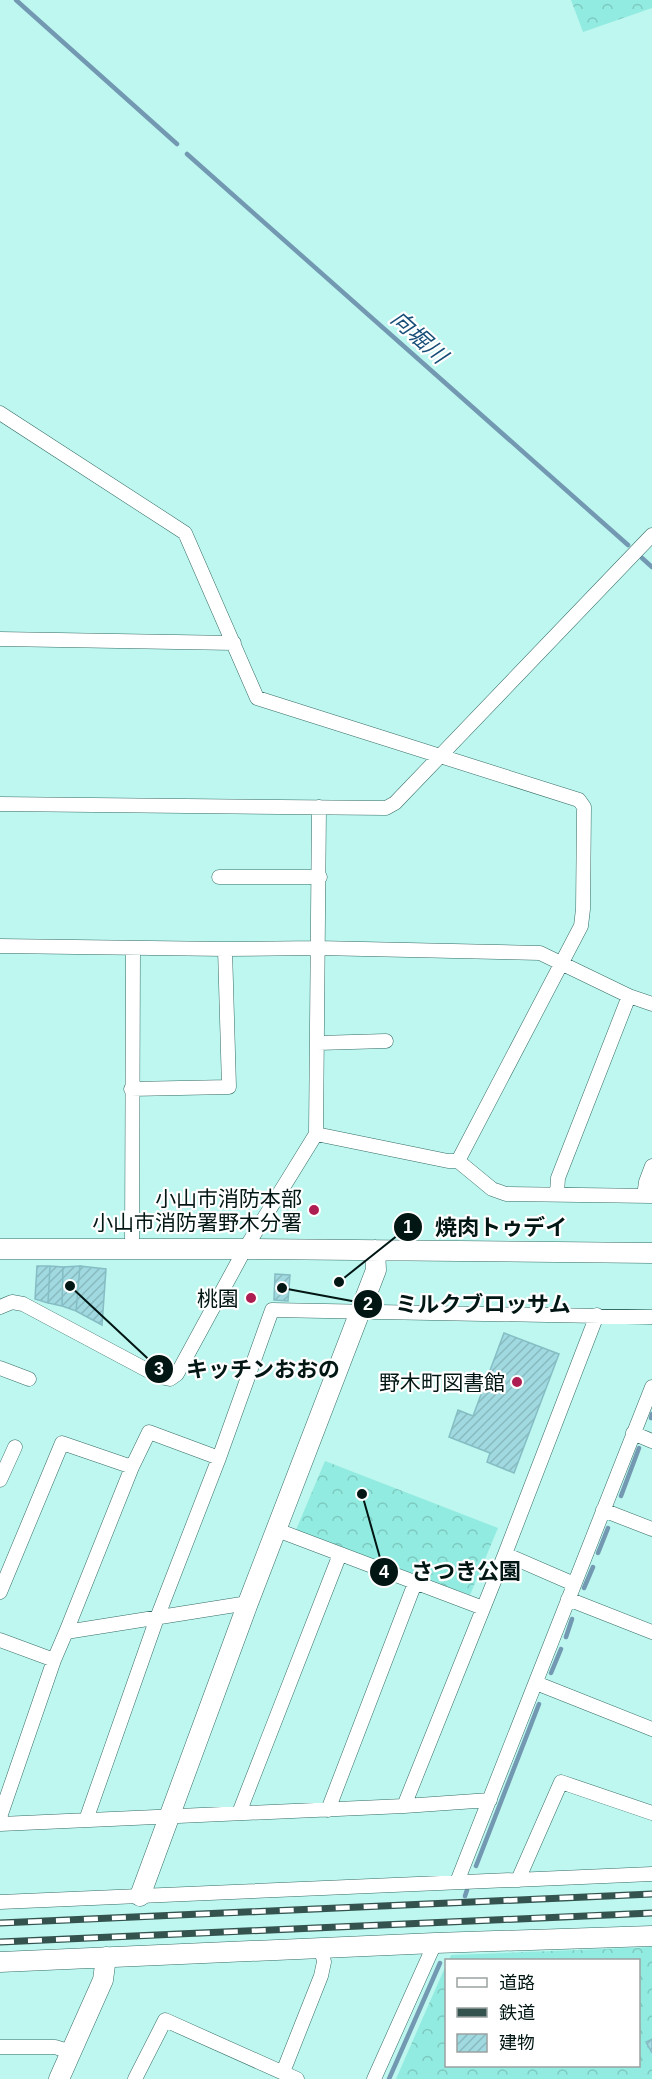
<svg xmlns="http://www.w3.org/2000/svg" width="652" height="2079" viewBox="0 0 652 2079" font-family="Helvetica,'Noto Sans JP',sans-serif">
  <defs>
    <pattern id="forest-crowns" width="20" height="18" patternUnits="userSpaceOnUse" patternTransform="scale(1.5)"><rect width="20" height="18" fill="#92ebe0"/><path d="M2 6a3 3 0 1 1 6 0M12 15a3 3 0 1 1 6 0" fill="none" stroke="#7cc9bf"/></pattern>
    <pattern id="building-hatch" width="6" height="6" patternUnits="userSpaceOnUse" patternTransform="scale(1.5)"><rect width="6" height="6" fill="#a0d9e0"/><path d="M-1 1l2-2M0 6l6-6M5 7l2-2" fill="none" stroke="#88babf"/></pattern>
  </defs>
  <rect width="100%" height="100%" fill="#bdf7ef"/>
  <!-- forest -->
  <path fill="url(#forest-crowns)" d="M571 0H652V8L583 32Z
    M325 1461 498 1528 470 1595 296 1530Z
    M652 1947V2079H396L446 1965V2066H638V1960H449L451 1955Z"/>
  <g fill="none" stroke-linecap="round" stroke-linejoin="round">
    <!-- stream -->
    <path stroke="#7398b2" stroke-width="4.5" d="M16 0 177 144
      M187 154 628 545
      M642 558 652 567
      M651 1418 652 1414
      M621 1496 639 1448
      M598 1553 608 1528
      M584 1588 593 1567
      M566 1637 572 1619
      M551 1673 561 1649
      M476 1866 539 1704
      M465 1896 467 1890
      M389 2079 440 1963"/>
  </g>
  <!-- building -->
  <path fill="url(#building-hatch)" stroke="#85bdc4" stroke-width="1.5" d="M37 1266H50L48 1303 35 1299Z
    M50 1266 63 1267 62 1306 48 1303Z
    M80 1266 106 1269 102 1325 76 1311Z
    M80 1266 76 1311 62 1306 63 1267Z
    M275 1274 290 1275 288 1301 274 1300Z
    M504 1333 559 1354 514 1473 487 1462 490 1453 449 1437 458 1410 473 1416Z
    M652 2039V2053L646 2042Z"/>
  <g fill="none" stroke-linecap="round" stroke-linejoin="round">
    <defs>
      <path id="street" d="M0 413 185 533 257 698 579 800 584 807 583 909 581 926 458 1161
        M0 639 234 643
        M0 804 386 808 395 803 652 535
        M219 877H320
        M0 946 225 949 318 948 540 953 629 996 652 1004
        M318 1043 386 1041
        M131 1089 229 1087 225 949
        M316 1134 448 1161H458L492 1189 506 1194 652 1196
        M557 1193 558 1178 629 996
        M644 1196 646 1182 652 1166
        M132 1248 133 948
        M0 1307 12 1302 23 1304 160 1377 170 1379 177 1374 245 1249 316 1134 319 807
        M0 1368 29 1379
        M633 1433 652 1441
        M0 1480 15 1447
        M603 1510 652 1529
        M277 1530 483 1608
        M505 1554 574 1584
        M0 1592 62 1443 132 1467
        M568 1599 652 1632
        M66 1632 132 1467 149 1432 219 1458
        M0 1640 54 1660 66 1632 248 1603
        M536 1683 652 1729
        M404 1806 505 1554 597 1315
        M328 1810 415 1583
        M239 1813 340 1554
        M0 1817 54 1660
        M86 1820 157 1618 219 1458 272 1310 652 1317
        M0 1824 404 1806 490 1800
        M518 1880 561 1782 652 1813
        M457 1882 652 1387
        M0 1902 652 1874
        M0 2047H55L71 2052
        M283 2072 321 1976 324 1962 321 1947
        M135 2079 165 2020 297 2079
        M374 2079 435 1943"/>
      <path id="secondary" d="M0 1249H245L652 1253
        M140 1896 248 1603 376 1270 375 1250
        M0 1962 435 1943 652 1936
        M59 2079 103 1980 106 1957"/>
    </defs>
    <!-- street casing -->
    <use href="#street" stroke="#366c66" stroke-width="15"/>
    <!-- secondary casing -->
    <use href="#secondary" stroke="#366c66" stroke-width="21"/>
    <!-- street -->
    <use href="#street" stroke="#fff" stroke-width="14"/>
    <!-- secondary -->
    <use href="#secondary" stroke="#fff" stroke-width="20"/>
    <defs>
      <path id="rail" d="M0 1923 652 1894
        M0 1942 652 1913"/>
    </defs>
    <!-- rail casing -->
    <use href="#rail" stroke="#34524e" stroke-width="7"/>
    <!-- rail -->
    <use href="#rail" stroke="#fff" stroke-width="4.5" stroke-dasharray="14" stroke-linecap="butt"/>
  </g>
  <!-- markers -->
  <g fill="#ad1d52" stroke="#fff" stroke-width="2">
    <circle cx="314" cy="1210" r="6"/>
    <circle cx="251" cy="1298" r="6"/>
    <circle cx="517" cy="1382" r="6"/>
  </g>
  <g text-anchor="middle" dominant-baseline="central" stroke-width="4.5" stroke-linejoin="round" paint-order="stroke">
    <!-- poi labels -->
    <g font-size="21" fill="#021614" stroke="#fff" text-anchor="end">
      <text x="302" y="1198">小山市消防本部<tspan x="302" dy="24">小山市消防署野木分署</tspan></text>
      <text x="239" y="1298">桃園</text>
      <text x="505" y="1382">野木町図書館</text>
    </g>
    <!-- water labels -->
    <g font-size="22" font-style="italic" fill="#174e78" stroke="#fff">
      <text transform="translate(419 337) rotate(42)">向堀川</text>
    </g>
  </g>
  <!-- callouts -->
  <path fill="none" stroke="#021614" stroke-width="2" d="M339 1282L408 1227M282 1288L368 1304M70 1286L159 1369M362 1494L384 1572"/>
  <g fill="#021614" stroke="#fff" stroke-width="2">
    <circle cx="339" cy="1282" r="6"/>
    <circle cx="282" cy="1288" r="6"/>
    <circle cx="70" cy="1286" r="6"/>
    <circle cx="362" cy="1494" r="6"/>
    <circle cx="408" cy="1227" r="15"/>
    <circle cx="368" cy="1304" r="15"/>
    <circle cx="159" cy="1369" r="15"/>
    <circle cx="384" cy="1572" r="15"/>
  </g>
  <g font-size="18" text-anchor="middle" font-weight="bold" fill="#fff">
    <text x="408" y="1233">1</text>
    <text x="368" y="1310">2</text>
    <text x="159" y="1375">3</text>
    <text x="384" y="1578">4</text>
  </g>
  <g font-size="22" text-anchor="middle" font-weight="bold" fill="#021614" stroke="#fff" stroke-width="4.5" stroke-linejoin="round" paint-order="stroke">
    <text x="501" y="1235">焼肉トゥデイ</text>
    <text x="483" y="1312">ミルクブロッサム</text>
    <text x="263" y="1377">キッチンおおの</text>
    <text x="466" y="1579">さつき公園</text>
  </g>
  <!-- legend -->
  <rect x="445" y="1959" width="195" height="108" fill="#ffffff" stroke="#9aa2a1" stroke-width="1.5"/>
  <rect x="457" y="1978" width="30" height="9" fill="#ffffff" stroke="#9aa2a1" stroke-width="1.5"/>
  <text x="499" y="1989" font-size="18" fill="#021614">道路</text>
  <rect x="457" y="2008" width="30" height="9" fill="#34524e" stroke="#9aa2a1" stroke-width="1.5"/>
  <text x="499" y="2019" font-size="18" fill="#021614">鉄道</text>
  <rect x="457" y="2034" width="30" height="18" fill="url(#building-hatch)" stroke="#9aa2a1" stroke-width="1.5"/>
  <text x="499" y="2049" font-size="18" fill="#021614">建物</text>
</svg>
